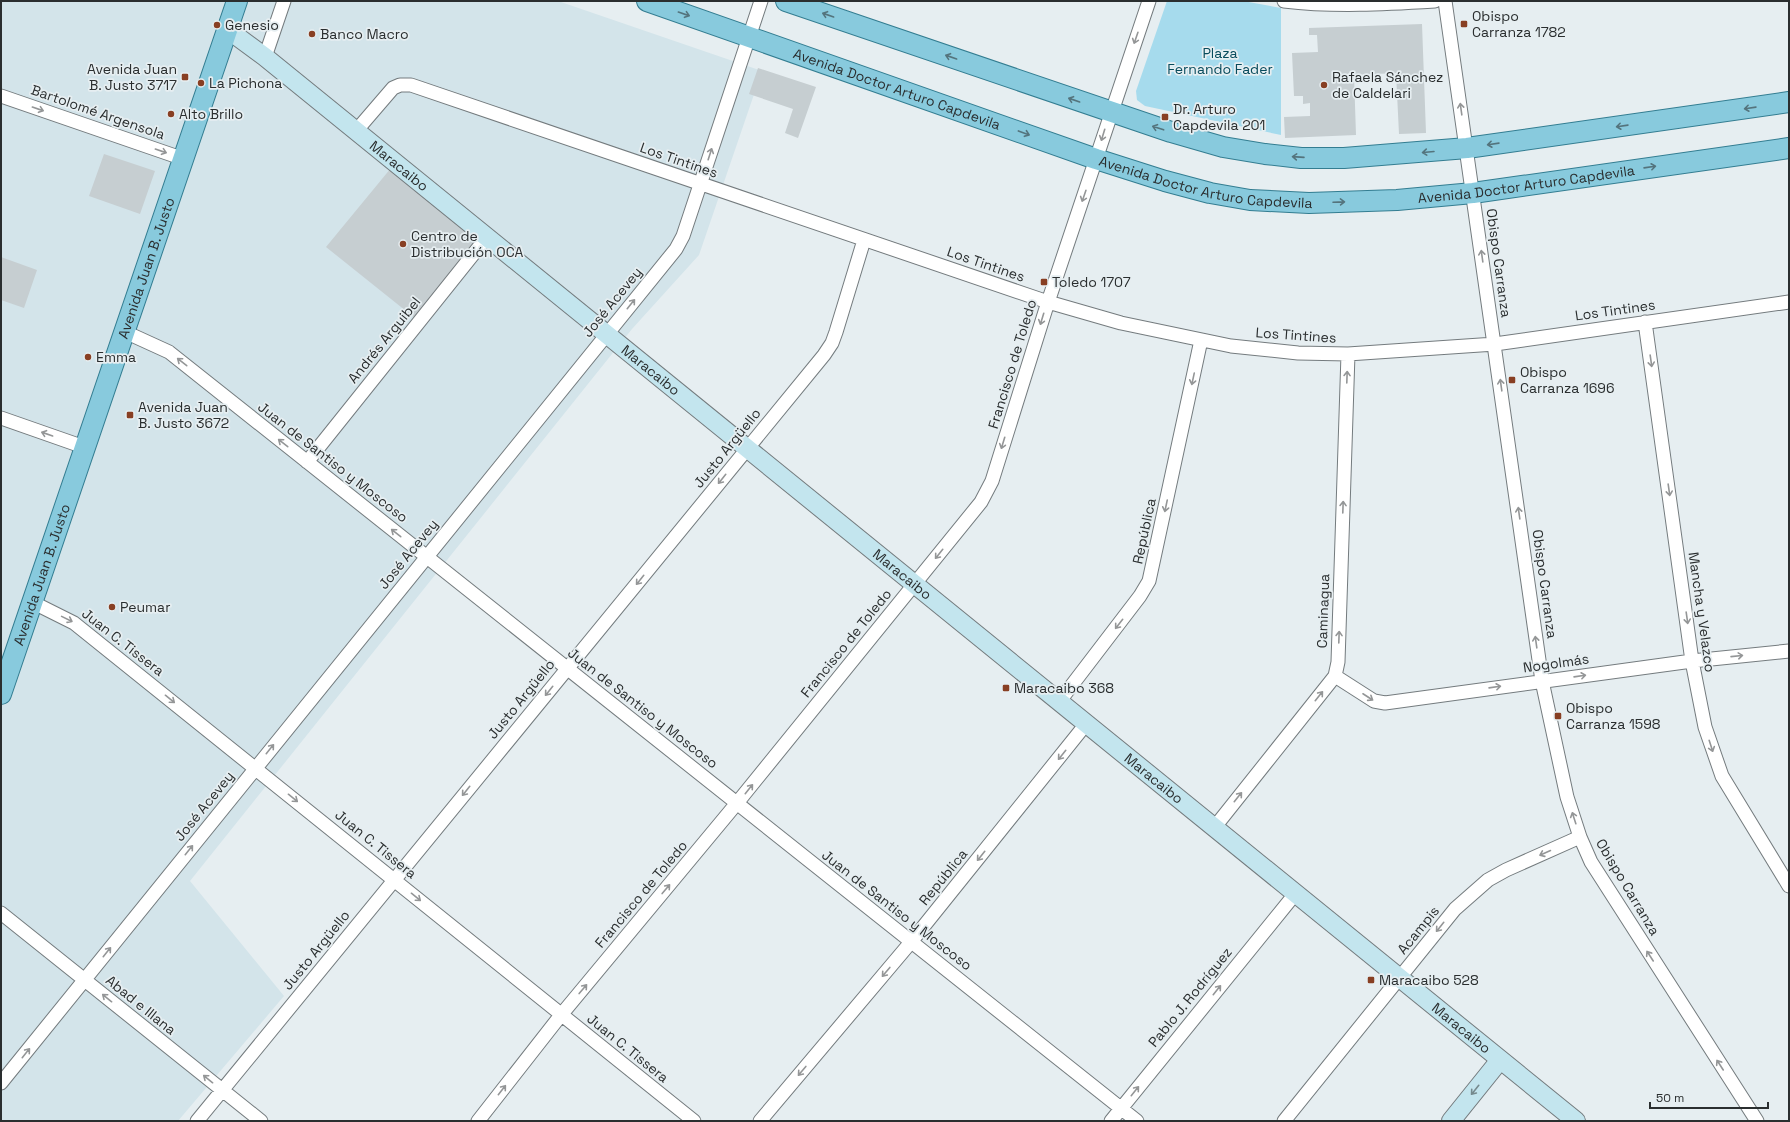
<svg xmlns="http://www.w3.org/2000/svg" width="1790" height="1122" viewBox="0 0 1790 1122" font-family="'Space Grotesk',sans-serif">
  <rect width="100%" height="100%" fill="#e6eef1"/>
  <!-- built -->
  <path fill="#d3e4ea" d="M1 1H558L762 71 699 255 632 329 190 881 284 996 178 1121H1Z"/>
  <!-- green -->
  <path fill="#a6dbed" d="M1167 1H1243L1281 8V135L1145 106 1137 100 1136 91Z"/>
  <!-- building -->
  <path fill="#c6ced1" d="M1422 24 1426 133 1399 134 1396 73 1354 75 1356 135 1285 138 1284 117 1310 116V103L1303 104V96H1294L1292 53 1318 52 1317 35H1309V28Z
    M758 68 816 87 798 138 785 133 793 109 749 94Z
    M104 154 155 171 140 214 89 196Z
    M391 168 480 240 416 319 326 247Z
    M1 257 37 270 24 308 1 300Z"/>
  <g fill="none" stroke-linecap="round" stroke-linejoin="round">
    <defs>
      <path id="street" d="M1284 1C1334 7 1385 4 1435 1
        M1445 1 1542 681 1567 797 1580 837 1591 862 1757 1121
        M265 57 284 1
        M1 96 184 159
        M356 131 393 88 400 85H411L1048 302 1121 323 1231 346 1298 353 1348 354 1495 344 1789 302
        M1645 322 1692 661 1705 727 1722 776 1789 886
        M123 331 169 352 1137 1121
        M1 418 84 447
        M307 462 487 237
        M32 602 74 623 694 1121
        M1335 676 1374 701 1385 703 1692 661 1789 651
        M1059 702 1140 596 1149 581 1201 340
        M1214 828 1335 676 1338 662 1348 354
        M1 913 261 1121
        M1 1083 676 249 683 236 761 1
        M197 1121 824 355 832 343 836 332 864 240
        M478 1121 561 1015 737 803 981 502 992 481 1048 302 1149 1
        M760 1121 911 942 1086 724
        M1111 1121 1295 894
        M1284 1121 1455 909 1488 880 1506 870 1580 837"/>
      <g id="secondary">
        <path id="s1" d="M227 29 265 57 1576 1121"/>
        <path d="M1451 1121 1500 1060"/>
      </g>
      <g id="primary">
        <path id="s2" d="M647 1 1096 159 1165 181 1210 193 1250 200 1309 203 1397 200 1473 193 1789 148"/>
        <path d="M786 1 1171 132 1223 147 1265 154 1301 158H1344L1467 148 1789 102"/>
        <path id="s3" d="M1 694 237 1"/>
      </g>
    </defs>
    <!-- street casing -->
    <use href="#street" stroke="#747b7e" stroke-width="15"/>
    <!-- secondary casing -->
    <use href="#secondary" stroke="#747b7e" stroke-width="20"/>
    <!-- primary casing -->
    <use href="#primary" stroke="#337d91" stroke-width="22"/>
    <!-- street -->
    <use href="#street" stroke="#fff" stroke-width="13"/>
    <!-- secondary -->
    <use href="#secondary" stroke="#c3e5ee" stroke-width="18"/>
    <!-- primary -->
    <use href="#primary" stroke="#88cadd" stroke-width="20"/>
  </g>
  <!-- one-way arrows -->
  <defs><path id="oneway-shaft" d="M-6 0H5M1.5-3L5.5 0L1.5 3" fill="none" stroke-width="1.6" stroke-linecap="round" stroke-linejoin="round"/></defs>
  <g stroke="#54747d">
    <use href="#oneway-shaft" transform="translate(684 14) rotate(19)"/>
    <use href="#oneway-shaft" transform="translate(828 15) rotate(-161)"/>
    <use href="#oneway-shaft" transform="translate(951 57) rotate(-161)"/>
    <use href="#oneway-shaft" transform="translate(1074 100) rotate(-161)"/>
    <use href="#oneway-shaft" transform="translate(1750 108) rotate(172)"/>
    <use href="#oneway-shaft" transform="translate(1622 126) rotate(172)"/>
    <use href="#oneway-shaft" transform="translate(1158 128) rotate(-162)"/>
    <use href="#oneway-shaft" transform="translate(1024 133) rotate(20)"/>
    <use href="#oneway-shaft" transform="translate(1493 144) rotate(172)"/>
    <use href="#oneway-shaft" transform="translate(1428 152) rotate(175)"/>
    <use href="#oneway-shaft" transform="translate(1298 157) rotate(-176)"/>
    <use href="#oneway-shaft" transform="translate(1650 167) rotate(-8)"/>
    <use href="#oneway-shaft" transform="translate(1339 202) rotate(-2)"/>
  </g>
  <g stroke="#949697">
    <use href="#oneway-shaft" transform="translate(1136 38) rotate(109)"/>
    <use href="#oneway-shaft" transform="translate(38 109) rotate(19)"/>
    <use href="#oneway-shaft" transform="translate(1461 109) rotate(-98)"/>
    <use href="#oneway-shaft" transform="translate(1103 135) rotate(107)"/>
    <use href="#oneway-shaft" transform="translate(161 151) rotate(19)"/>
    <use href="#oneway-shaft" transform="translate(710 154) rotate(-72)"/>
    <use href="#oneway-shaft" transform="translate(1084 196) rotate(109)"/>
    <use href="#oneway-shaft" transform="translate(1482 256) rotate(-98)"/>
    <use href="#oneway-shaft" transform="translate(631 304) rotate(-51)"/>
    <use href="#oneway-shaft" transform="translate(1042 319) rotate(107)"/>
    <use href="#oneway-shaft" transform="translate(1651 361) rotate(82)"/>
    <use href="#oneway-shaft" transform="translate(182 362) rotate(-142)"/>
    <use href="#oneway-shaft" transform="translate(1347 377) rotate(-88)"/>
    <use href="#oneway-shaft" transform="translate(1193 379) rotate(102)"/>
    <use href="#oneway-shaft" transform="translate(1501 385) rotate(-98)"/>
    <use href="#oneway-shaft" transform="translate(47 434) rotate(-161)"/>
    <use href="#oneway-shaft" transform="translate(283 443) rotate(-142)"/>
    <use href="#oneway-shaft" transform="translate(1003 443) rotate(107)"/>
    <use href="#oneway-shaft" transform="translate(722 479) rotate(129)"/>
    <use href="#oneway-shaft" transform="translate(1669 490) rotate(82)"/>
    <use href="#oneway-shaft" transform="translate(1166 506) rotate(102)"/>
    <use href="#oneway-shaft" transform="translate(1343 507) rotate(-88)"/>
    <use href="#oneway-shaft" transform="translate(1519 513) rotate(-98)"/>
    <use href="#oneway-shaft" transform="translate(396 533) rotate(-142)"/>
    <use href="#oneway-shaft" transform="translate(939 554) rotate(129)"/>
    <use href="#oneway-shaft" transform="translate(640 580) rotate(129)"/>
    <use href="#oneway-shaft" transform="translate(1687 618) rotate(82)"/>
    <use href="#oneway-shaft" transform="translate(67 619) rotate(26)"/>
    <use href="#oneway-shaft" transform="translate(1119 624) rotate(128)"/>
    <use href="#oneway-shaft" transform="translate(1339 637) rotate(-88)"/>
    <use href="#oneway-shaft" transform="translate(1536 642) rotate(-98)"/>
    <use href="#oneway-shaft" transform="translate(1737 656) rotate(-6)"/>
    <use href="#oneway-shaft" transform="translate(1580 676) rotate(-8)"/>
    <use href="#oneway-shaft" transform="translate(1495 687) rotate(-8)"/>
    <use href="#oneway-shaft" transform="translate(549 691) rotate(129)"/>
    <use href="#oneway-shaft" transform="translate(1319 696) rotate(-51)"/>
    <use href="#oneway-shaft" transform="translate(1368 697) rotate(33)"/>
    <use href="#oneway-shaft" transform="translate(170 699) rotate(39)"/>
    <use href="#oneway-shaft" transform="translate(1711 746) rotate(72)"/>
    <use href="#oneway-shaft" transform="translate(270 749) rotate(-51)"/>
    <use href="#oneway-shaft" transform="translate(1062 755) rotate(129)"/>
    <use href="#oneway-shaft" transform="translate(749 789) rotate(-51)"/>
    <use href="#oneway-shaft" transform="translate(466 791) rotate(129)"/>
    <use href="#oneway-shaft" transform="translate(1238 797) rotate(-51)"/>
    <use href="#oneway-shaft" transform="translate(293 798) rotate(39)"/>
    <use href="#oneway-shaft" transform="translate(1574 818) rotate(-108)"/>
    <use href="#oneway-shaft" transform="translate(189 850) rotate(-51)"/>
    <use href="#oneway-shaft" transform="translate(1545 853) rotate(156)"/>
    <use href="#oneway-shaft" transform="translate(981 856) rotate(129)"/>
    <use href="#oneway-shaft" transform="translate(666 889) rotate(-50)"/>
    <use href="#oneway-shaft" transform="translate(416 897) rotate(39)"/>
    <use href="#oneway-shaft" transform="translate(1440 927) rotate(129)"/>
    <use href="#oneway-shaft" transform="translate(107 952) rotate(-51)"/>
    <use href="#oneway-shaft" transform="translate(1650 956) rotate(-123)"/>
    <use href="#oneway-shaft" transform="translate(886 972) rotate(130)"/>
    <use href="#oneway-shaft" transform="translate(583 989) rotate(-50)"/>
    <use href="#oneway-shaft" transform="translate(1217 990) rotate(-51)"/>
    <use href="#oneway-shaft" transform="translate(107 998) rotate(-141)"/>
    <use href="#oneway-shaft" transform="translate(26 1053) rotate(-51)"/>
    <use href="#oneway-shaft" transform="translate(1720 1065) rotate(-123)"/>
    <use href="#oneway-shaft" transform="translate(802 1071) rotate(130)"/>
    <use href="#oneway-shaft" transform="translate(208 1079) rotate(-141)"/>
    <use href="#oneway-shaft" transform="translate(502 1090) rotate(-52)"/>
    <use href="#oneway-shaft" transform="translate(1135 1091) rotate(-51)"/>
  </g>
  <use stroke="#768a8e" href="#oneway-shaft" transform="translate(1475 1090) rotate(129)"/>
  <!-- markers -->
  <g fill="#883f23" stroke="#e6eef1" stroke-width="1.5">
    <rect x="1460" y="20" width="8" height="8" rx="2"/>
    <circle cx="217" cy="25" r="4"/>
    <circle cx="312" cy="34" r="4"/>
    <rect x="181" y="73" width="8" height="8" rx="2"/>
    <circle cx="201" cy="83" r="4"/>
    <circle cx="1324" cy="85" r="4"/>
    <circle cx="171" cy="114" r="4"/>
    <rect x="1161" y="113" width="8" height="8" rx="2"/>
    <circle cx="403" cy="244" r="4"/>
    <rect x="1040" y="278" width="8" height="8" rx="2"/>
    <circle cx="88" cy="357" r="4"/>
    <rect x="1508" y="376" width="8" height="8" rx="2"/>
    <rect x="126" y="411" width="8" height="8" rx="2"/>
    <circle cx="112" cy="607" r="4"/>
    <rect x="1002" y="684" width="8" height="8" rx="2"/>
    <rect x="1554" y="712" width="8" height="8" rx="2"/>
    <rect x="1367" y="976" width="8" height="8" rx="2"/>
  </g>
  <g text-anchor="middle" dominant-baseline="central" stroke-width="3.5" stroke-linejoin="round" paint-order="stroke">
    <!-- poi labels -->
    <g font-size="14" fill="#2a2e2f" stroke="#e6eef1" text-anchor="start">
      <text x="1472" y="16">Obispo<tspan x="1472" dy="16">Carranza 1782</tspan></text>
      <text x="225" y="25">Genesio</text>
      <text x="320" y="34">Banco Macro</text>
      <text x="177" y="69" text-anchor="end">Avenida Juan<tspan x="177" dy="16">B. Justo 3717</tspan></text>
      <text x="1332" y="77">Rafaela Sánchez<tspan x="1332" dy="16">de Caldelari</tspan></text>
      <text x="209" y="83">La Pichona</text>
      <text x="1173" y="109">Dr. Arturo<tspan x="1173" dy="16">Capdevila 201</tspan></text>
      <text x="179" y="114">Alto Brillo</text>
      <text x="411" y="236">Centro de<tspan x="411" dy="16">Distribución OCA</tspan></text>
      <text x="1052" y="282">Toledo 1707</text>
      <text x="96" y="357">Emma</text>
      <text x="1520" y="372">Obispo<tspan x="1520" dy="16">Carranza 1696</tspan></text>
      <text x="138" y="407">Avenida Juan<tspan x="138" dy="16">B. Justo 3672</tspan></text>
      <text x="120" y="607">Peumar</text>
      <text x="1014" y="688">Maracaibo 368</text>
      <text x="1566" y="708">Obispo<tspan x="1566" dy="16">Carranza 1598</tspan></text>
      <text x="1379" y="980">Maracaibo 528</text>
    </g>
    <!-- park labels -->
    <g font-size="14" fill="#074b5c" stroke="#e6eef1">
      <text x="1220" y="53">Plaza<tspan x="1220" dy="16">Fernando Fader</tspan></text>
    </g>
    <!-- street labels -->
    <g font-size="14" fill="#2a2e2f" stroke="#e6eef1">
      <text stroke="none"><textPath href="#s2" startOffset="265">Avenida Doctor Arturo Capdevila</textPath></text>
      <text transform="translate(98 112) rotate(19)">Bartolomé Argensola</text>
      <text transform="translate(679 160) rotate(19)">Los Tintines</text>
      <text stroke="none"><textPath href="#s1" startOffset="220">Maracaibo</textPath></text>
      <text stroke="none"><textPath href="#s2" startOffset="589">Avenida Doctor Arturo Capdevila</textPath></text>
      <text stroke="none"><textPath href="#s2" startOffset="913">Avenida Doctor Arturo Capdevila</textPath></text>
      <text transform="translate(1499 263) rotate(82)">Obispo Carranza</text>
      <text transform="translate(986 264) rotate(19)">Los Tintines</text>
      <text stroke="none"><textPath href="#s3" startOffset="450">Avenida Juan B. Justo</textPath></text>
      <text transform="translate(612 302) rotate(-51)">José Acevey</text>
      <text transform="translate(1615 310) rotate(-8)">Los Tintines</text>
      <text transform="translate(1296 335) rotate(4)">Los Tintines</text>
      <text transform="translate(384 340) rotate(-51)">Andrés Arguibel</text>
      <text transform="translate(1012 364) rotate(-73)">Francisco de Toledo</text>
      <text stroke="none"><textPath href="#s1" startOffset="544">Maracaibo</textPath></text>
      <text transform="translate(727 448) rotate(-51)">Justo Argüello</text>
      <text transform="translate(333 462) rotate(38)">Juan de Santiso y Moscoso</text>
      <text transform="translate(1144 531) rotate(-78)">República</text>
      <text transform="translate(408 554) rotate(-51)">José Acevey</text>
      <text stroke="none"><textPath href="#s1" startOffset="868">Maracaibo</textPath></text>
      <text stroke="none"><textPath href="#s3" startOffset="126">Avenida Juan B. Justo</textPath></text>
      <text transform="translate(1545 584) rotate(82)">Obispo Carranza</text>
      <text transform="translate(1323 611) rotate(-88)">Caminagua</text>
      <text transform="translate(1702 612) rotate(82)">Mancha y Velazco</text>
      <text transform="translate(123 642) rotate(38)">Juan C. Tissera</text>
      <text transform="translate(846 643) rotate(-51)">Francisco de Toledo</text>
      <text transform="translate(1556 663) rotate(-8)">Nogolmás</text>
      <text transform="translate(521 699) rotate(-51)">Justo Argüello</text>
      <text transform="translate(643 708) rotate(38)">Juan de Santiso y Moscoso</text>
      <text stroke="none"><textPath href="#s1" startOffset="1192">Maracaibo</textPath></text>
      <text transform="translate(204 806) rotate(-51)">José Acevey</text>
      <text transform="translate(376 844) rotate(39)">Juan C. Tissera</text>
      <text transform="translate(943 877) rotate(-51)">República</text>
      <text transform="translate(1628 887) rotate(59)">Obispo Carranza</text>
      <text transform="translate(641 894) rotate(-50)">Francisco de Toledo</text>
      <text transform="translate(897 910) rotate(38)">Juan de Santiso y Moscoso</text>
      <text transform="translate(1418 930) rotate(-51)">Acampis</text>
      <text transform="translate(316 950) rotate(-51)">Justo Argüello</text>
      <text transform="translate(1190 997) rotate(-51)">Pablo J. Rodríguez</text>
      <text transform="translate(141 1005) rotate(39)">Abad e Illana</text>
      <text stroke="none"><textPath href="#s1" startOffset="1588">Maracaibo</textPath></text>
      <text transform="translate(628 1048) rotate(39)">Juan C. Tissera</text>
    </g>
  </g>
  <!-- border -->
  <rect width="1790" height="1122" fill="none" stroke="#2a2e2f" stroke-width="4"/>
  <!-- scale -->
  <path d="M1650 1102v6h118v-6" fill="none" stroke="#2a2e2f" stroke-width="2"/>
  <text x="1656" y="1102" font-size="12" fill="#2a2e2f" stroke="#e6eef1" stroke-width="3" paint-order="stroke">50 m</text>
</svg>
